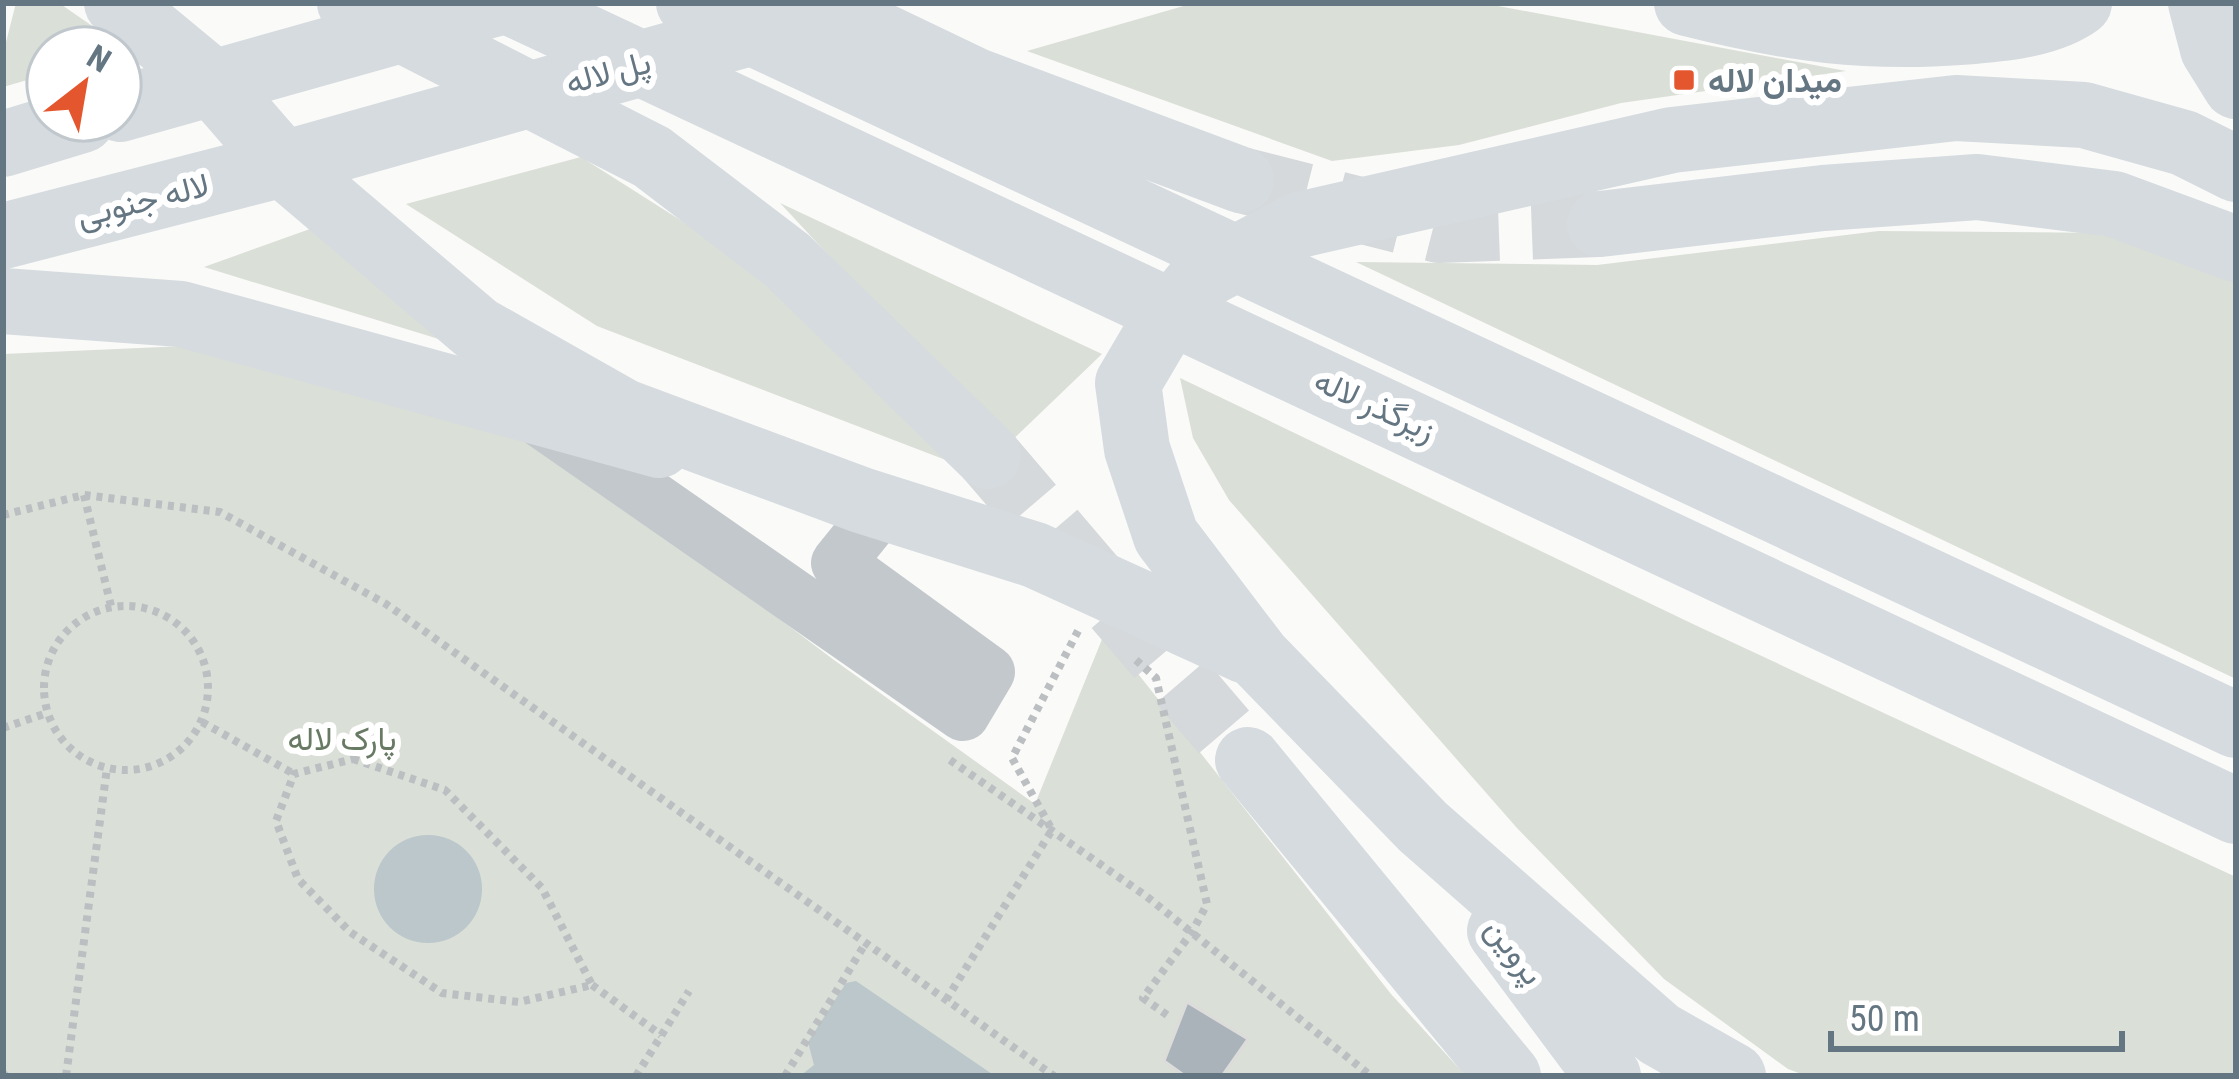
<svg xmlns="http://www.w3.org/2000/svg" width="2239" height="1079" viewBox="0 0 2239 1079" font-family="'Roboto Condensed',Vazirmatn,sans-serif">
  <rect width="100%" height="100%" fill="#fafaf8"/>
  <!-- green -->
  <path fill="#dadfd7" d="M16 3H59L127 50 48 48V74L3 87V54Z
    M1194 3H1482L1846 71 1621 103 1459 145 1332 161 1027 51Z
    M581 157 726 249 844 355 951 462 597 326 406 204Z
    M780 203 1102 354 1006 446Z
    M324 224 442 340 204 267Z
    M1879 231 2109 233 2236 280V679L1356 262 1597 265Z
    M208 345 551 447 834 660 1035 804 1105 632 1391 994 1466 1076H3V354Z
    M1180 378 1695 625 2236 877V1076H1807L1788 1069 1664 979 1517 828 1229 500 1193 438Z"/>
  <!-- water -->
  <path fill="#bbc7cb" d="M374 889a54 54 0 1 1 108 0a54 54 0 1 1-108 0Z
    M856 981 995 1076H800L814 1065 808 1042 846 983Z"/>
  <!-- building -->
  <path fill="#aab3b9" stroke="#dcdcda" stroke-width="3" d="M1187 1002 1248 1039 1222 1076H1185L1164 1061Z"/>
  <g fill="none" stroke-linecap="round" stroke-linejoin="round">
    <!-- highway-tunnel -->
    <path stroke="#d5d9db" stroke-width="66" stroke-dasharray="66 33" stroke-linecap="butt" d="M1241 180 1439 230 1600 224
      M988 456 1248 760"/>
    <!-- path -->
    <path stroke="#bbbfc2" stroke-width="8" stroke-dasharray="6 6" stroke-linecap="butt" d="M84 495 111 606
      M3 515 84 495 220 512 386 604 1054 1076
      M44 688a82 82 0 1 1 164 0a82 82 0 1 1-164 0Z
      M1136 660 1156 678 1207 904 1192 932 1143 998 1167 1015
      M202 722 294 774
      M3 728 47 713
      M353 759 445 790 542 888 592 985 519 1002 442 993 350 932 298 879 276 821 294 774Z
      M950 760 1146 896 1371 1076
      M592 985 661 1035
      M946 1000 1052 830 1012 758 1080 627
      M3 1073 6 1076
      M66 1076 107 768
      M636 1076 689 991
      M785 1076 865 944"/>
    <!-- minor -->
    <path stroke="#c3c8cc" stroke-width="54" d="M543 422 963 714 988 672 838 563 883 507"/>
    <!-- major -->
    <path stroke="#d6dbdf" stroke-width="66" d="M1687 3C1790 29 1866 40 1973 31 2007 28 2050 24 2079 3
      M2201 3 2213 49 2236 86
      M120 109 497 3
      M3 144 82 120
      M3 236 283 164 792 21
      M3 301 181 314 659 445"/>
    <!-- highway -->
    <path stroke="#d6dbdf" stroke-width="66" d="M117 3 211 81 283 164 477 329 624 412 861 500 1035 555 1246 651
      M350 3 652 157 787 260 988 456
      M512 3 2236 811
      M689 3 2236 725
      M813 3 976 81 1241 180
      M1600 224 1823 198 1977 187 2114 204 2236 249
      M1248 760 1508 1076
      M1500 931 1608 1076
      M1733 1076 1659 1034 1423 827 1258 657 1166 536 1137 449 1128 383 1161 327 1203 276 1299 225 1672 140 1956 108 2084 115 2184 143 2236 169"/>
  </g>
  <!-- markers -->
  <rect fill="#e4572e" stroke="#fff" stroke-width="4.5" x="1672" y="68" width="24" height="24" rx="6"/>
  <g text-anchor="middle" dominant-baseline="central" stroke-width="12" stroke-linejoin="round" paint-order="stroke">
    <!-- street labels -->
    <g font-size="33" fill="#657683" stroke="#fff">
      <text transform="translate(608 72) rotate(-15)">پل لاله</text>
      <text transform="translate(143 200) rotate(-14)">لاله جنوبی</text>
      <text transform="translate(1375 405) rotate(25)">زیرگذر لاله</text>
      <text transform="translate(1515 951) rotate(53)">پروین</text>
    </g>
    <!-- poi labels -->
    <g font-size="33" font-weight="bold" fill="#657683" stroke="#fff" text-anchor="start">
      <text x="1708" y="80">میدان لاله</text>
    </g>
    <!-- park labels -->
    <g font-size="33" fill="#687a64" stroke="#fff">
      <text x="342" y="738">پارک لاله</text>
    </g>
  </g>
  <!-- border -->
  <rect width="2239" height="1079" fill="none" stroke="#657683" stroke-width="12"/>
  <!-- north arrow -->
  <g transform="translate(84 84) rotate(31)"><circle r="57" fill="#ffffff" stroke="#c1c8cd" stroke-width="3"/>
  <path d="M0-9L21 45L0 30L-21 45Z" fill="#e4572e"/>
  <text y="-18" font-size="33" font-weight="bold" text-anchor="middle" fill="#657683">N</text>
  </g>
  <!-- scale -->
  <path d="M1831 1031v18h291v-18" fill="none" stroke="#657683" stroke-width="6"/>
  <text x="1849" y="1031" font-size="36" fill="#657683" stroke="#ffffff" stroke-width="9" paint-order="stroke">50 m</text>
</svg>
